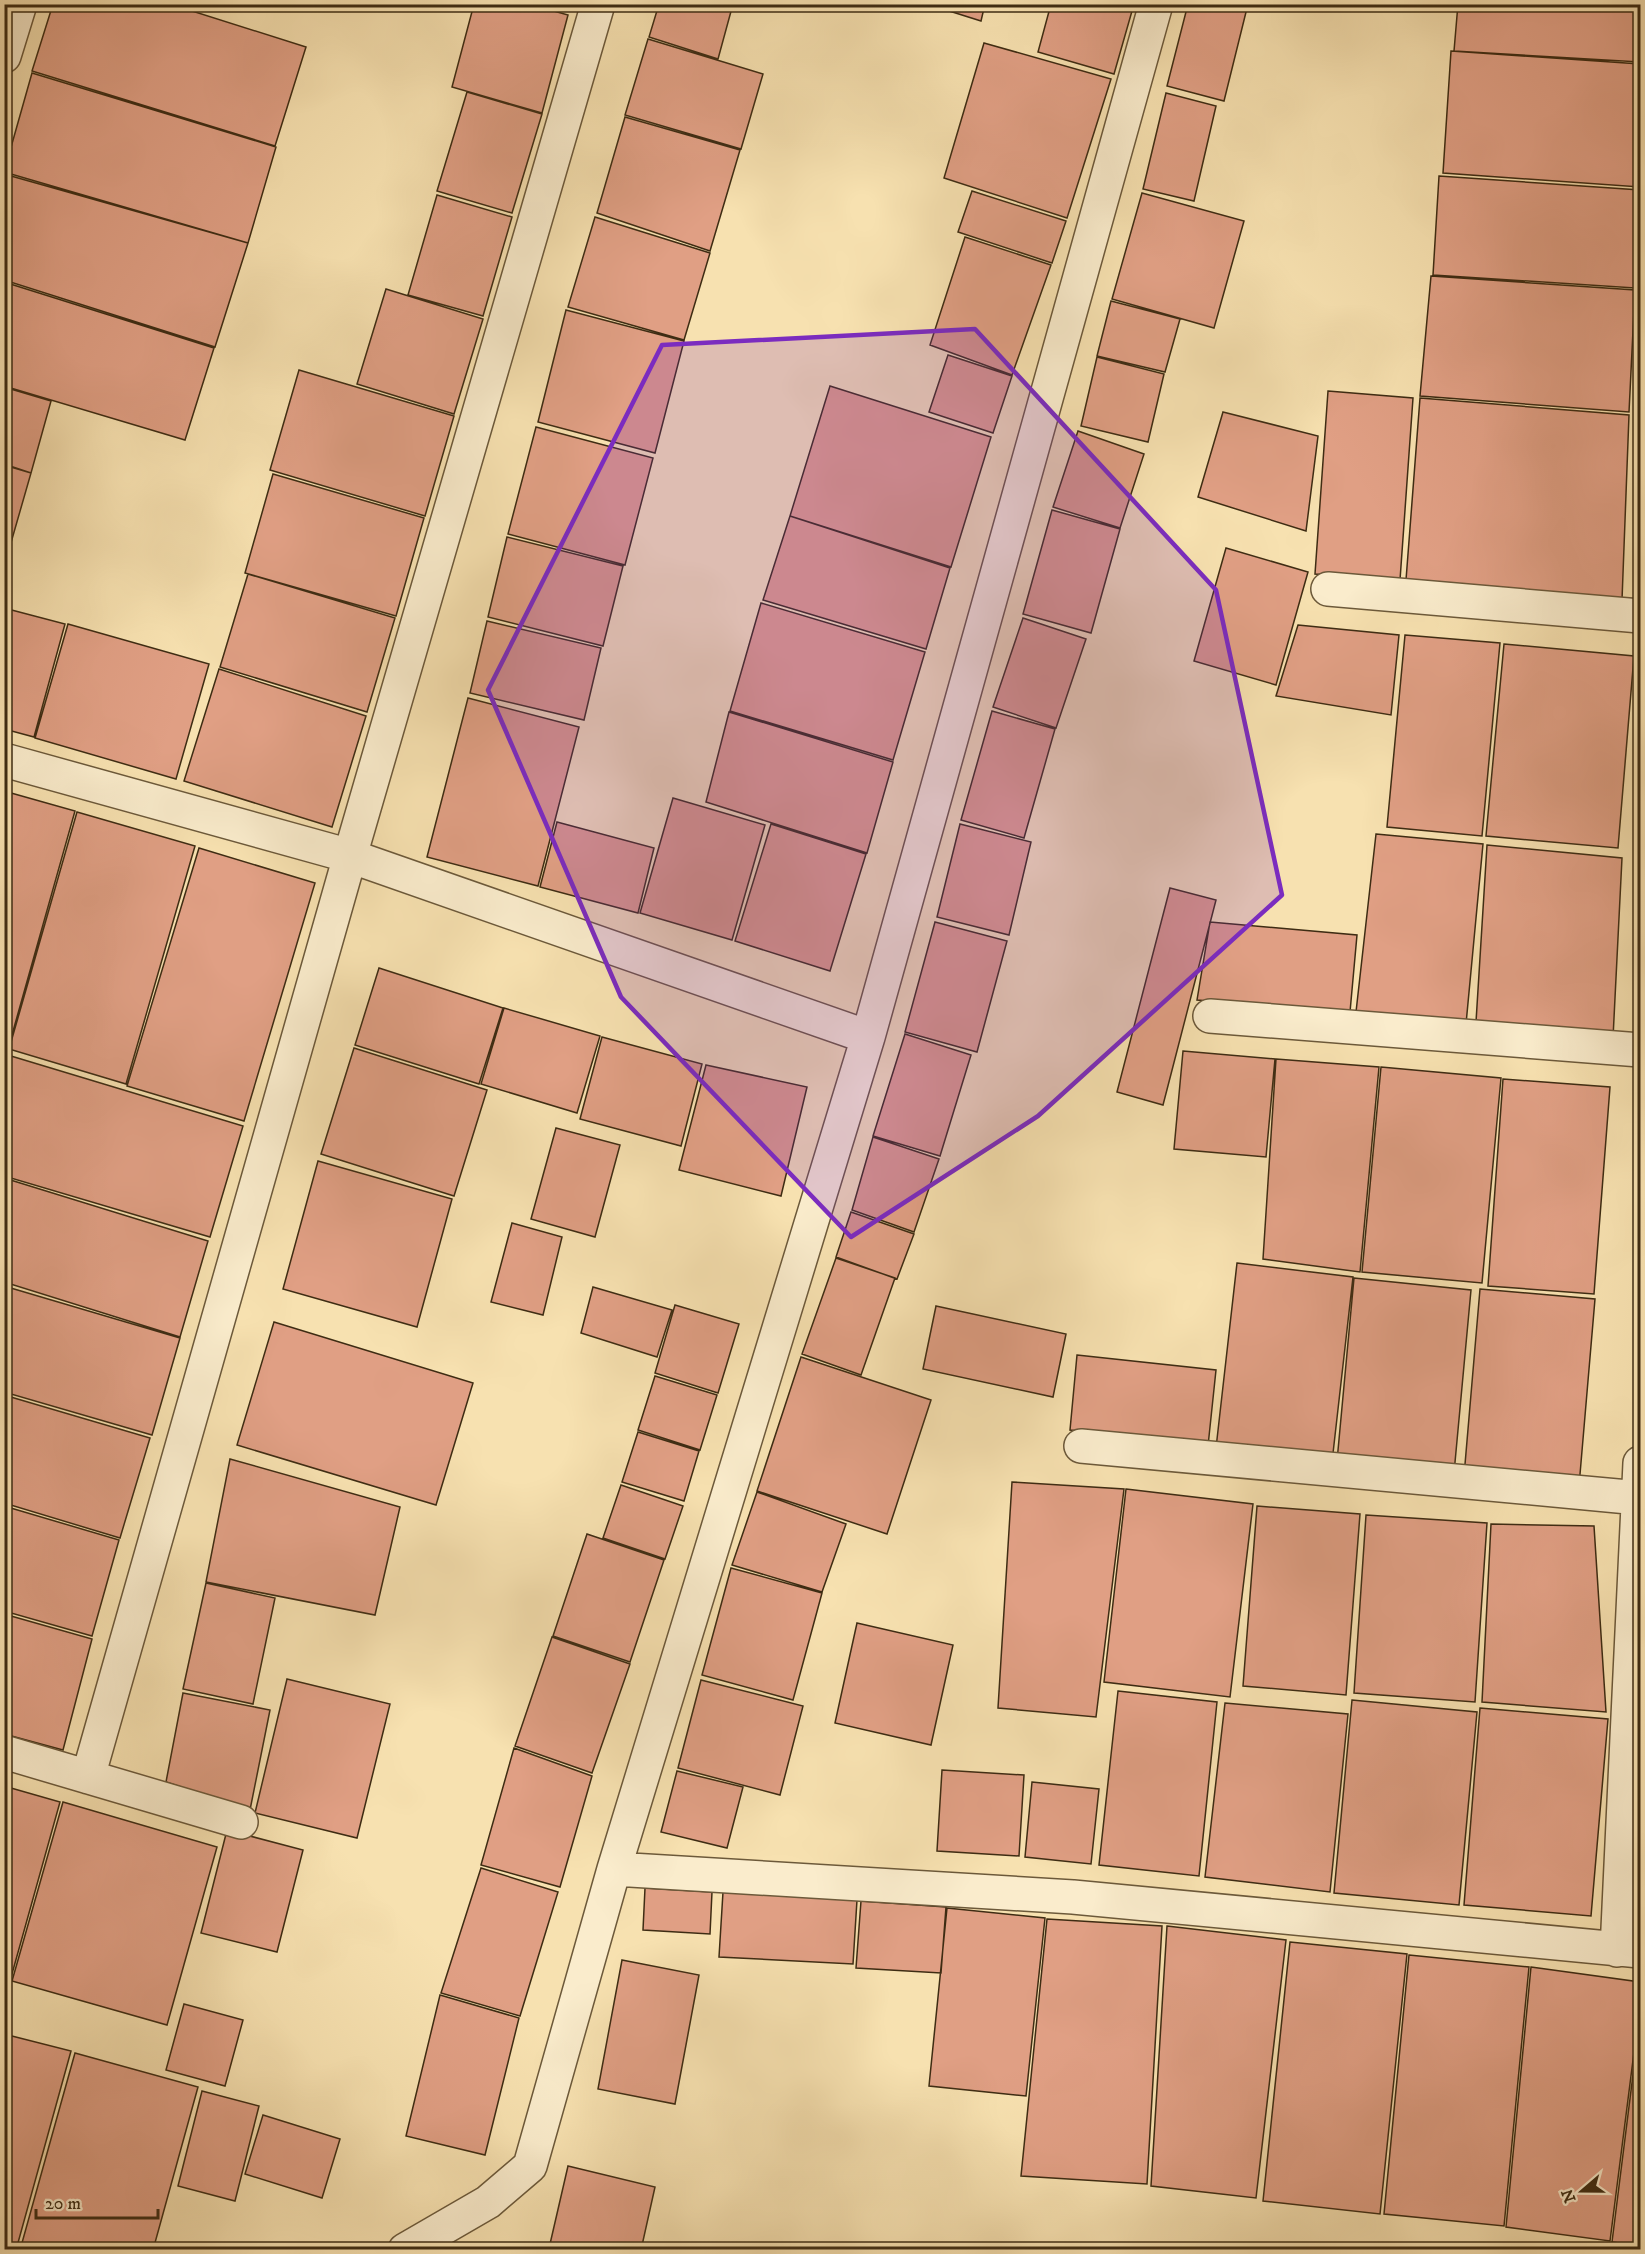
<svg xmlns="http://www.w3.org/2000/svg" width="1645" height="2254" viewBox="0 0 1645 2254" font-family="'IM FELL DW Pica',serif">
  <rect width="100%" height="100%" fill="#f7e1b0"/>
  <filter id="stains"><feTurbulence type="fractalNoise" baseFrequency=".00333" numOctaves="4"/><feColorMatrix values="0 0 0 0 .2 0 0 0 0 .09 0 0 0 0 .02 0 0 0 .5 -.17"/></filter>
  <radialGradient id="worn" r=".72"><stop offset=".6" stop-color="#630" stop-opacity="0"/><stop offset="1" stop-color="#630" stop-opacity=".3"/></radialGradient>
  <!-- building -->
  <path fill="#e09f84" stroke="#3e2c13" stroke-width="1.5" d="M53 4H170L306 47 275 146 32 71Z
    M474 4H529L568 15 542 113 452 87Z
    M543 4H571L569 11Z
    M659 4H733L718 59 649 37Z
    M927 4H985L981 21Z
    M1051 4H1134L1114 74 1038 52Z
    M1188 4H1248L1224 101 1167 86Z
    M1458 4H1640V62L1454 51Z
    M648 39 763 74 741 149 625 115Z
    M984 43 1111 79 1067 218 944 178Z
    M1451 51 1640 64V187L1443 173Z
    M32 73 276 147 248 243 4 172Z
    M467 92 542 114 512 213 437 191Z
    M1166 93 1216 106 1194 201 1143 189Z
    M625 117 740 150 710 251 597 213Z
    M4 174 248 243 215 347 4 280Z
    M1439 176 1640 190 1635 288 1433 275Z
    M972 191 1066 221 1052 263 958 232Z
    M1142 193 1244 221 1214 328 1112 299Z
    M437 195 512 217 483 316 408 295Z
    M595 217 710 253 684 340 568 307Z
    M965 237 1051 265 1012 375 930 345Z
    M1431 276 1635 290 1629 412 1420 396Z
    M4 282 214 348 185 440 4 386Z
    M386 289 483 319 454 414 357 384Z
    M1111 301 1180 319 1165 372 1097 356Z
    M566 310 684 341 655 453 538 422Z
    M948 355 1012 376 993 433 929 412Z
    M1097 357 1164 374 1148 442 1081 426Z
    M299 370 454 416 425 516 270 470Z
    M830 386 991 437 951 567 790 516Z
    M4 387 51 401 31 473 4 464Z
    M1328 391 1413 398 1400 580 1315 574Z
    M1420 398 1629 415 1622 600 1406 580Z
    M1223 412 1318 436 1306 531 1198 497Z
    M536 427 653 458 625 565 508 534Z
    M1078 431 1144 454 1120 528 1053 507Z
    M4 465 31 473 4 567Z
    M273 474 424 518 396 616 245 573Z
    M1052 510 1120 529 1091 633 1023 614Z
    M790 516 950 568 926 649 763 600Z
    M507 537 623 566 603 646 488 617Z
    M1226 548 1308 572 1276 685 1194 661Z
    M248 574 395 618 367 712 220 667Z
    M761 603 925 652 893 760 730 711Z
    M4 608 65 624 34 737 4 729Z
    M1023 618 1086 639 1056 728 993 707Z
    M487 621 601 648 584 720 470 693Z
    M68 624 209 664 176 779 35 738Z
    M1298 625 1399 635 1391 715 1276 696Z
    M1405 635 1500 643 1482 836 1387 827Z
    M1504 644 1634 656 1618 848 1486 836Z
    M219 669 366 716 332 827 184 781Z
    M468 698 579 727 538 886 427 857Z
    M992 711 1055 729 1024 838 961 820Z
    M729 712 893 762 867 853 706 802Z
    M4 791 75 811 8 1049 4 1048Z
    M673 798 765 825 732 940 640 913Z
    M77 812 195 846 126 1084 9 1049Z
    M557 822 654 848 638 913 540 887Z
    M771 824 866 854 830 971 735 941Z
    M960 824 1031 842 1009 935 937 917Z
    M1376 834 1483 844 1466 1024 1356 1012Z
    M1487 845 1622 858 1613 1038 1476 1022Z
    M199 848 315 883 244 1121 127 1086Z
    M1170 888 1216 900 1163 1105 1117 1092Z
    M935 922 1007 941 977 1052 905 1032Z
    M1210 922 1357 935 1350 1012 1197 1000Z
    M379 968 503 1008 479 1084 355 1045Z
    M504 1008 600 1036 577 1113 481 1084Z
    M905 1034 971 1055 940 1156 873 1136Z
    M602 1037 702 1064 681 1146 580 1119Z
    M354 1048 487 1090 454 1196 321 1154Z
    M1183 1051 1275 1059 1266 1157 1174 1149Z
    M11 1056 243 1126 210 1237 4 1176V1078Z
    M1276 1059 1379 1067 1360 1272 1263 1259Z
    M706 1065 807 1087 781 1196 679 1170Z
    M1381 1067 1501 1078 1482 1283 1362 1272Z
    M1503 1079 1610 1087 1594 1294 1488 1286Z
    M556 1128 620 1145 595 1237 531 1219Z
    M873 1137 939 1159 914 1232 852 1210Z
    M318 1161 452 1199 417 1327 283 1289Z
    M4 1178 208 1241 180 1337 4 1282Z
    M851 1212 914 1234 897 1279 836 1257Z
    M512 1223 562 1237 543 1315 491 1302Z
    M836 1258 895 1278 861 1375 802 1354Z
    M1237 1263 1353 1277 1332 1462 1216 1448Z
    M1354 1278 1471 1290 1454 1473 1337 1461Z
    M4 1286 180 1338 152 1435 4 1392Z
    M593 1287 672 1310 657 1357 581 1333Z
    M1480 1289 1595 1299 1579 1486 1464 1476Z
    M675 1305 739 1324 718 1393 655 1373Z
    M936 1306 1066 1334 1053 1397 923 1369Z
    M274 1322 473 1383 436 1505 237 1445Z
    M1077 1355 1216 1370 1208 1446 1070 1430Z
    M801 1357 931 1400 887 1534 757 1491Z
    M655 1376 717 1395 700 1450 638 1430Z
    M4 1395 150 1438 120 1538 4 1503Z
    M638 1432 699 1451 684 1501 622 1482Z
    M230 1459 400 1507 375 1615 206 1582Z
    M1012 1482 1124 1489 1096 1717 998 1708Z
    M621 1485 683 1506 665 1559 603 1538Z
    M1126 1489 1253 1504 1230 1697 1104 1682Z
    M757 1492 846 1524 822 1592 732 1565Z
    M4 1506 119 1540 92 1636 4 1611Z
    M1257 1506 1360 1514 1346 1695 1243 1686Z
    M1366 1515 1487 1523 1475 1702 1354 1693Z
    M1491 1524 1594 1526 1606 1712 1482 1702Z
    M587 1534 664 1560 630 1662 553 1636Z
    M731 1568 822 1593 793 1700 702 1675Z
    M206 1583 275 1598 253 1704 183 1689Z
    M4 1614 92 1639 63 1750 4 1734Z
    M857 1623 953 1645 931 1745 835 1723Z
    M552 1637 630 1664 592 1773 515 1746Z
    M287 1679 390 1704 357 1838 255 1813Z
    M701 1680 803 1706 780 1795 678 1768Z
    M1118 1691 1217 1702 1199 1876 1099 1865Z
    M183 1693 270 1710 250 1810 166 1782Z
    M1352 1700 1477 1712 1459 1905 1334 1893Z
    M1225 1703 1348 1714 1330 1892 1205 1877Z
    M1480 1708 1608 1719 1591 1916 1464 1905Z
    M514 1748 592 1776 560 1887 481 1865Z
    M942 1770 1024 1775 1019 1856 937 1851Z
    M677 1771 743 1787 727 1848 661 1832Z
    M1032 1782 1099 1789 1091 1864 1025 1857Z
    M4 1786 60 1802 10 1981 4 1979Z
    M63 1802 217 1847 167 2025 12 1981Z
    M227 1830 303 1850 277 1952 201 1933Z
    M481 1868 558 1892 520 2016 441 1993Z
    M645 1888 712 1892 710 1934 643 1930Z
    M723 1892 857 1900 853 1964 719 1957Z
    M861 1901 946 1907 941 1973 856 1968Z
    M947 1908 1045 1918 1026 2096 929 2086Z
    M1047 1919 1162 1926 1147 2184 1021 2176Z
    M1167 1926 1286 1940 1256 2198 1151 2186Z
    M1290 1942 1407 1954 1380 2214 1263 2201Z
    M1409 1955 1529 1967 1504 2226 1384 2214Z
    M622 1960 699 1975 675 2104 598 2089Z
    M1531 1967 1640 1982V2005L1610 2241 1506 2227Z
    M440 1995 519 2018 485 2155 406 2136Z
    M184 2004 243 2020 225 2086 166 2070Z
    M1640 2019V2246L1612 2242Z
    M4 2034 71 2051 16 2250H4Z
    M75 2053 198 2087 153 2250H20Z
    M202 2091 259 2106 235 2201 178 2186Z
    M263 2115 340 2139 322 2198 245 2174Z
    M568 2166 655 2187 641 2250H573L550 2244Z"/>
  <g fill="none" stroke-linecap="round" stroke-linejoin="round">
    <defs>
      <path id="minor" d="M4 56 20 4
        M1328 589 1640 616
        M4 760 350 856 868 1037
        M1210 1016 1640 1050
        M1081 1446 1639 1498
        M4 1752 241 1822
        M88 1777 350 856 598 4
        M614 1869 1073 1897 1640 1951
        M1617 1950 1640 1463
        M405 2250 488 2202 530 2166 614 1869 868 1037 1156 4"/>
    </defs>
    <!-- minor casing -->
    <use href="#minor" stroke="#6c593a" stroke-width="36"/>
    <!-- minor -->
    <use href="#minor" stroke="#faeccc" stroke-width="33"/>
  </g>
  <!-- marked area -->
  <path fill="#7b2cbf" fill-opacity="0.2" stroke="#7b2cbf" stroke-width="4.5" stroke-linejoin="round" d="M975 329 1216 590 1282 895 1038 1116 851 1237 621 997 488 690 662 345Z"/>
  <!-- margin -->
  <rect width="1645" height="2254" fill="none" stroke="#f7e1b0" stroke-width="24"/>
  <rect x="6" y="6" width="1633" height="2242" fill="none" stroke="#3e2c13" stroke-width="3"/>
  <rect x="12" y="12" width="1621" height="2230" fill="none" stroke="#3e2c13" stroke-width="1.5"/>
  <!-- north arrow -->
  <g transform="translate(1582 2191) rotate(250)" stroke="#faeccc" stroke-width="4.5" paint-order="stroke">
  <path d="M0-4.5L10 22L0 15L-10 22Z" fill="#3e2c13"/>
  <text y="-9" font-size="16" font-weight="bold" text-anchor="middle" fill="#3e2c13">N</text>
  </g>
  <!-- scale -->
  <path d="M36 2209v9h122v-9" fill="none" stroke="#3e2c13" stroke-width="3"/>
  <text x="45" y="2209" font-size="18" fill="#3e2c13" stroke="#faeccc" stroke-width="4.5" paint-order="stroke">20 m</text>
  <rect width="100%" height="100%" filter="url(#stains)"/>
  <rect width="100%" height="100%" fill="url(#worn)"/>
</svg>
